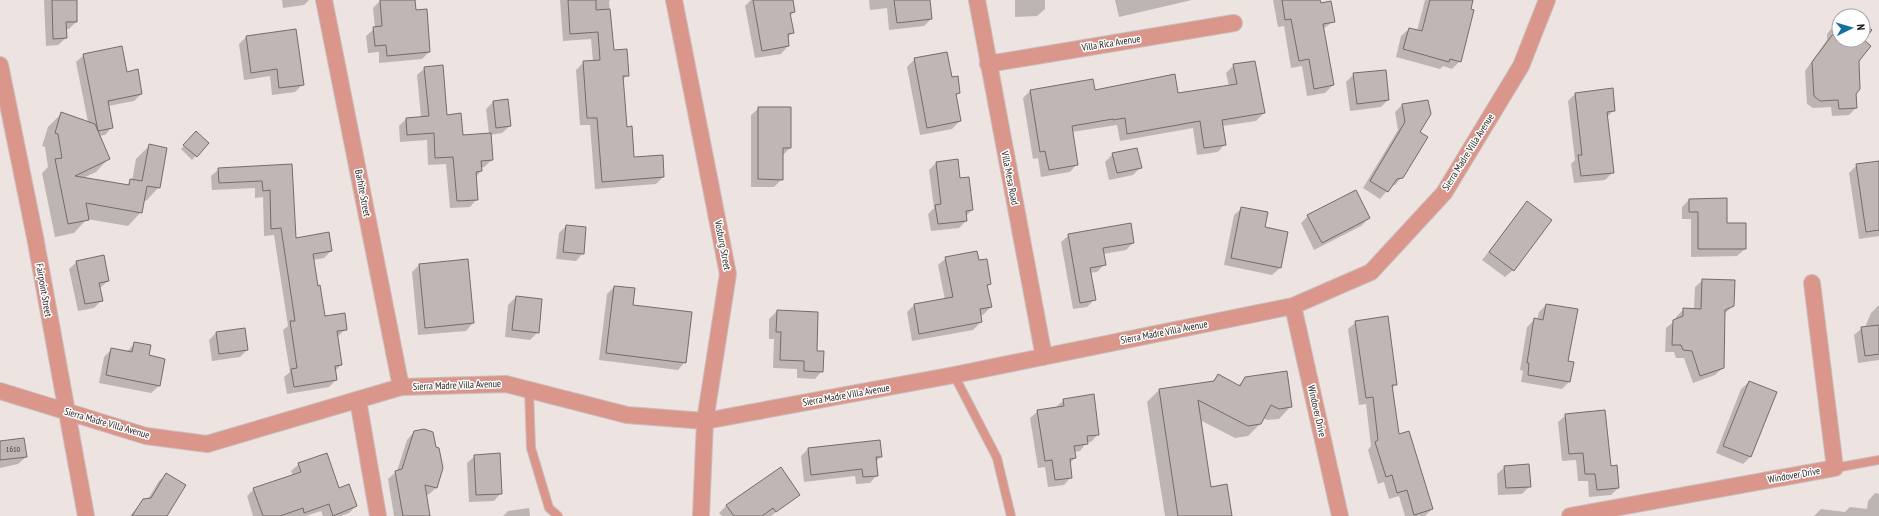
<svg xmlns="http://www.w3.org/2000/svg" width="1879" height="516" viewBox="0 0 1879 516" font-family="'PT Sans Narrow',sans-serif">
  <rect width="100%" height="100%" fill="#ede3e1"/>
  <!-- shadow -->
  <path fill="#0003" d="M44 0H76V22L69 29H66V38L58 45 46 46Z
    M282 0H309L304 5 283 8Z
    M381 0H414L415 11 429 52 422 59 379 63V52L368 53 366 36 375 28 373 8Z
    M560 0H610L609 2 613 51 628 75 622 80 626 128 633 158 663 177 656 184 595 189 590 125H580L576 70 584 62H593L591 39 563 41Z
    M751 0H792L794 12 790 16 793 32 787 38 788 46 781 54 755 58 745 6Z
    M869 0H929L931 19 924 26 889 30 887 8 870 10Z
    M1015 0H1045V9L1037 16 1015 17Z
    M1115 0H1192L1119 17Z
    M1273 0H1319L1320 4 1334 21 1323 29 1333 85 1325 93 1307 96 1302 66 1291 68 1284 26 1278 27Z
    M1425 0H1472L1460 61 1452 69 1443 66 1440 69 1396 57 1401 36 1409 29 1417 31Z
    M1847 11 1853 16H1842Z
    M1839 19V40H1863L1858 61 1856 108 1849 115 1832 116 1831 107 1813 108 1807 104 1805 71 1827 40V34Z
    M246 37 302 85 295 92 272 95 270 76 244 80 239 44Z
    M84 55 126 73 141 94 134 101 108 106 112 127 105 135 99 136 109 158 96 172 83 178 125 186 132 181 136 159 149 146 159 187 146 201 144 200 141 212 128 226 87 219 74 233 55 237 42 173 48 167 45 147 42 146 48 127 62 113 88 122 76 62Z
    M915 59 951 78 959 92 955 97 960 121 952 129 920 135 907 67Z
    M1234 65 1264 113 1256 121 1222 126 1225 144 1218 152 1197 155 1193 128 1120 141 1117 125 1072 132 1077 164 1070 172 1041 177 1038 158 1033 159 1023 98 1030 91H1094L1178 94 1229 86 1226 73Z
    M425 68 447 116 462 136 489 134 486 109 493 102 510 126 502 133 490 135 492 160 484 167 481 168V171L476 177 477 199 470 207 450 208 446 164 428 165 427 140 400 142 399 126 406 119 421 117 417 75Z
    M1354 74 1388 100 1381 107 1350 111 1346 82Z
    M1576 93 1614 110 1606 118 1612 173 1605 180 1574 183 1571 164 1575 160 1568 101Z
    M1402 105 1419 132 1402 177 1395 185 1391 186 1380 199 1363 188 1398 130 1395 112Z
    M759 108 790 148 782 156V179L774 187H751V115Z
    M196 133 208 143 192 160 181 149Z
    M1113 154 1141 167 1133 175 1109 180 1105 162Z
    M1879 162V236L1859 239 1849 173 1857 165Z
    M936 163 959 179 972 210 966 216V221L959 228 931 231 928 214 934 208 929 170Z
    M291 165 295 239 331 251 324 258 313 260 324 317 346 329 337 337 341 365 335 371 336 380 329 387 287 394 284 377 290 372 283 330 288 326 274 235 264 236 263 197 255 198V188L212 190 211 176 219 169Z
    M1689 200 1726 224 1745 249 1737 256 1691 257V219H1682V207Z
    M1527 203 1513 270 1505 277 1482 260Z
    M1242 208 1264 228 1280 268 1272 275 1224 265 1234 215Z
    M1308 216 1369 218 1361 226 1314 250 1301 223Z
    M566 226 583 253 576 261 556 259 559 233Z
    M1069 235 1133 243 1126 250 1103 254 1104 265 1097 272 1090 273 1094 300 1087 307 1073 309 1061 242Z
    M946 258 978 261 990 284 987 287 991 307 983 315H980L981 322 973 330 912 341 907 312 914 305 945 300 938 265Z
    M467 260 473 323 466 331 418 335 412 272 419 265Z
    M77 262 108 281 99 289 102 300 94 308 78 311 69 269Z
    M1703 280 1733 306 1724 314 1723 368 1715 375 1693 383 1684 358H1676L1674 352H1665L1666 328 1676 320V317L1684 309 1694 310 1695 287Z
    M614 287 685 362 678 370 599 360 607 294Z
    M516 297 538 332 530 340 505 337 508 305Z
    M1546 305 1567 362 1569 382 1562 389 1521 382 1523 371 1520 370 1527 327 1535 319 1537 320 1539 312Z
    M1879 305V360L1858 363 1854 335 1862 328 1865 327 1871 313Z
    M777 311 816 352 822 371 815 379 797 378V369L773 368 774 339H769V319Z
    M1356 322 1396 384 1392 389 1398 435 1432 509 1425 516H1405L1399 496 1389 499 1384 482 1378 484 1368 450 1371 446 1366 404 1359 405 1348 329Z
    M216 333 247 350 240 357 212 361 209 340Z
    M135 343 148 356 164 359 159 386 151 393 99 383 104 357 112 349 127 352Z
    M1218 376 1238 386 1245 378 1291 406 1279 419 1267 420 1263 418 1260 424 1248 436 1235 438 1200 420 1210 488 1231 516H1165L1147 402 1159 390 1211 383Z
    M1749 382 1750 457 1743 464 1716 453 1741 389Z
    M1064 400 1098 434 1091 442H1087L1080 451 1074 452 1075 458 1069 464 1071 477 1064 485 1048 487 1045 467 1038 468 1030 418 1038 411 1056 407Z
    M1566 415 1610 467 1618 488 1611 495 1589 497 1588 481H1578L1576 460 1562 461 1558 422Z
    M414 432 435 448 436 488 428 495 426 494 429 516H394L388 479 397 471 407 440Z
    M0 442 26 457 18 464 0 468Z
    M808 449 881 456 876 462 877 475 870 483 856 484 855 476 804 482 801 456Z
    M475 456 501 493 494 501 469 502 467 463Z
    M299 464 338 489 356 506 349 513 341 516H323L321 511 306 516H253L247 496 254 489 293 476 291 471Z
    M1505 467 1530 486 1522 494 1498 495 1497 474Z
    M167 474 166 516H130L143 500 148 499 159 481Z
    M1875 493 1879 494V516H1814L1821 509 1845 512 1850 507 1867 509 1868 501Z
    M798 495 771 516H722L719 513 727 505Z
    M529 508 530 516H503L508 511Z"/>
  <!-- building -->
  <path fill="#c0b6b4" stroke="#756c6a" d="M52 0H77V22H66L67 38 53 39Z
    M380 0H415L416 10 427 9 430 52 387 56 386 45 375 46 373 27 382 26Z
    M568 0H596V10L610 9 614 50 627 49 629 76H623L627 127 632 126 634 157 663 155 664 177 602 182 597 118H587L583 61 600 60 598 32 570 34Z
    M753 0H793L795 12 790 13 794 33 788 34 789 46 762 51Z
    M894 0H930L932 19 897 23Z
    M1282 0H1320L1321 3 1331 1 1335 22 1323 24 1334 85 1314 89 1309 59 1299 61 1291 19 1285 20Z
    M1430 0H1473L1471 9 1474 10 1461 62 1450 59 1449 62 1403 49 1409 28 1422 31Z
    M1863 23 1872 30 1864 40 1871 46 1859 61 1860 89 1856 94 1857 108 1839 109 1838 100 1820 101 1814 96 1812 62 1839 26V40H1863Z
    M296 29 304 85 279 88 277 69 251 73 246 36Z
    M122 46 127 72 138 69 142 94 108 101 113 128 98 131 83 54Z
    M947 52 952 77 958 76 960 93 956 94 961 121 927 128 914 58Z
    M1255 61 1265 113 1222 120 1226 145 1204 148 1200 121 1127 134 1125 118 1113 120V119L1072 126 1078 165 1049 170 1045 151 1040 152 1030 90 1093 79 1095 90 1175 74 1178 93 1237 84 1233 64Z
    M443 65 447 115 461 113 463 135 491 133 493 160 481 161 482 171 476 172 478 200 457 201 453 157 435 158 434 133 407 135 406 118 429 116 424 67Z
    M1386 70 1389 100 1357 104 1353 73Z
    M1613 88 1615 111 1607 112 1614 173 1581 176 1578 155H1582L1575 93Z
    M508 99 511 126 496 128 493 101Z
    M1428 100 1431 114 1420 132 1428 137 1403 178 1397 179 1388 192 1370 181 1405 122 1402 104Z
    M758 107H791V148H783V180L758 179Z
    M61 112 95 124 110 159 75 176 129 185 130 179 142 181 149 144 167 148 160 188 147 186 142 213 86 203 89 220 68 224 55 159 62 158 58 134 55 133Z
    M196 131 209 143 197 157 183 145Z
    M1137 148 1142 168 1117 173 1112 153Z
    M958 159 960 178 969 177 973 210 966 211 967 221 938 224 935 205 941 204 936 162Z
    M1879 161V230L1866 232 1856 164Z
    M292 164 296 238 329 232 332 251 313 254 318 286 320 285 325 316 345 313 347 330 337 331 342 365 335 366 337 380 294 387 291 369 297 368 290 321H295L281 228 271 229 270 190 263 191 262 181 219 183 218 168Z
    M1356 190 1370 218 1322 243 1307 215Z
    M1727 198V223H1746V249H1698V212H1689V199Z
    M1527 201 1552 220 1514 271 1489 252Z
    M1241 207 1268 212 1265 227 1288 232 1281 268 1231 258Z
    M1131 223 1134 243 1103 248 1106 265 1090 268 1096 300 1080 303 1068 234Z
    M566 225 586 227 584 254 563 252Z
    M977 251 979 260 987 259 991 284 987 285 992 307 980 309 982 322 919 334 914 304 953 297 945 257Z
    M104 255 109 281 99 283 103 301 85 304 76 261Z
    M468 259 474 323 425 328 419 264Z
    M1702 279 1735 280 1734 306 1725 310 1724 368 1700 376 1692 351 1683 350 1681 345H1672L1673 320 1683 316V308L1701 309Z
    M614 286 635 288 633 305 692 312 686 363 606 353Z
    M516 296 542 299 539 333 512 330Z
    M1546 304 1578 309 1568 361 1574 362 1570 382 1528 375 1529 363H1527L1534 318 1543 320Z
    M777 310 818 312 817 351H824L823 372 804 371V361L780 360 781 332H776Z
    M1388 316 1397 385H1392L1399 434 1409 431 1433 509 1414 515 1407 490 1397 493 1392 475 1386 477 1375 442 1378 440 1373 397 1366 398 1355 321Z
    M1879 325V354L1865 356 1861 327Z
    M245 328 248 350 219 354 216 332Z
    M134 342 151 345 149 355 165 359 160 386 106 375 111 348 132 352Z
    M1287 371 1292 407 1279 409 1271 405 1261 424 1248 426 1198 400 1211 487 1227 484 1232 516H1178L1159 389 1214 381 1218 374 1240 386 1245 377Z
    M1749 381 1777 392 1751 457 1723 446Z
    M1094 394 1099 435 1087 436 1088 444 1074 446 1076 458 1070 459 1072 478 1055 480 1052 460 1045 461 1037 410 1064 406 1063 399Z
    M1605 410 1611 466 1617 465 1619 488 1597 490 1595 474H1585L1583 453 1569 454 1565 414Z
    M424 429 433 432 436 447 439 448 443 468 437 488 425 485 430 516H403L395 471 402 469 414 431Z
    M24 438 27 457 0 460V441Z
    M880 440 882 457H876L878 476 863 477 862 469 811 475 808 448Z
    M327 453 339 488 349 484 357 506 333 516 329 504 304 513 303 508 280 516H263L253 488 301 472 298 463Z
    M500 453 502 494 476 495 474 455Z
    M1529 464 1531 487 1506 488 1504 466Z
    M781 467 800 495 776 512 773 508 762 516H734L726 505Z
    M166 473 186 485 167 516H132L143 499 151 498Z"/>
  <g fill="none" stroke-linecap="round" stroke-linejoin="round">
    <defs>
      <path id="service" d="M954 375 997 458 1011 516
        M529 390 531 448 549 508 558 516
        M1835 468 1879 460"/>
      <path id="minor" d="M324 0 401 387
        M674 0 728 274 705 421 701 516
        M977 0 1044 357
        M988 64 1234 23
        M0 65 35 237 86 516
        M1293 306 1340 516
        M0 391 146 436 207 444 401 387 506 384 627 415 705 421 954 375 1293 306 1371 272 1444 193 1521 66 1547 0
        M358 400 378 516
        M1570 516 1835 468 1812 283"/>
    </defs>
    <!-- service casing -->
    <use href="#service" stroke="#c8bfbd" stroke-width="10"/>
    <!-- minor casing -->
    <use href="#minor" stroke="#c8bfbd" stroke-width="18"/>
    <!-- service -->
    <use href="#service" stroke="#db968c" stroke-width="8"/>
    <!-- minor -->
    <use href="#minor" stroke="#db968c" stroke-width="16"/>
  </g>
  <g text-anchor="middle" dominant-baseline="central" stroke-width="3" stroke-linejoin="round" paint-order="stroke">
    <!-- number labels -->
    <g font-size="8" fill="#484241">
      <text x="13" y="449">1610</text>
    </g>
    <!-- street labels -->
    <g font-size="10" fill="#201c1b" stroke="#fff">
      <text transform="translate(1111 43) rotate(-9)">Villa Rica Avenue</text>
      <text transform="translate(1468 152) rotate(-58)">Sierra Madre Villa Avenue</text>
      <text transform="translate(1010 178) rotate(79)">Villa Mesa Road</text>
      <text transform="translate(363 193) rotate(79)">Barhite Street</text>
      <text transform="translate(723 245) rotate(79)">Vosburg Street</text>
      <text transform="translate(44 290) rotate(80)">Fairpoint Street</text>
      <text transform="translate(1164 332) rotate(-11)">Sierra Madre Villa Avenue</text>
      <text transform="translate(457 385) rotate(-2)">Sierra Madre Villa Avenue</text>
      <text transform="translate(846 395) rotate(-10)">Sierra Madre Villa Avenue</text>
      <text transform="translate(1317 411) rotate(77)">Windover Drive</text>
      <text transform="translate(107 423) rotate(16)">Sierra Madre Villa Avenue</text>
      <text transform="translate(1794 475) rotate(-10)">Windover Drive</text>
    </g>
  </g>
  <!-- north arrow -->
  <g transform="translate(1851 28) rotate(85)"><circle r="19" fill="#ffffff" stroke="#a6a4a4"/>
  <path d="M0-3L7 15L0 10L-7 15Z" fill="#16709f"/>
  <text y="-6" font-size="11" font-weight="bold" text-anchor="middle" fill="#201c1b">N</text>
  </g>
</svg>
